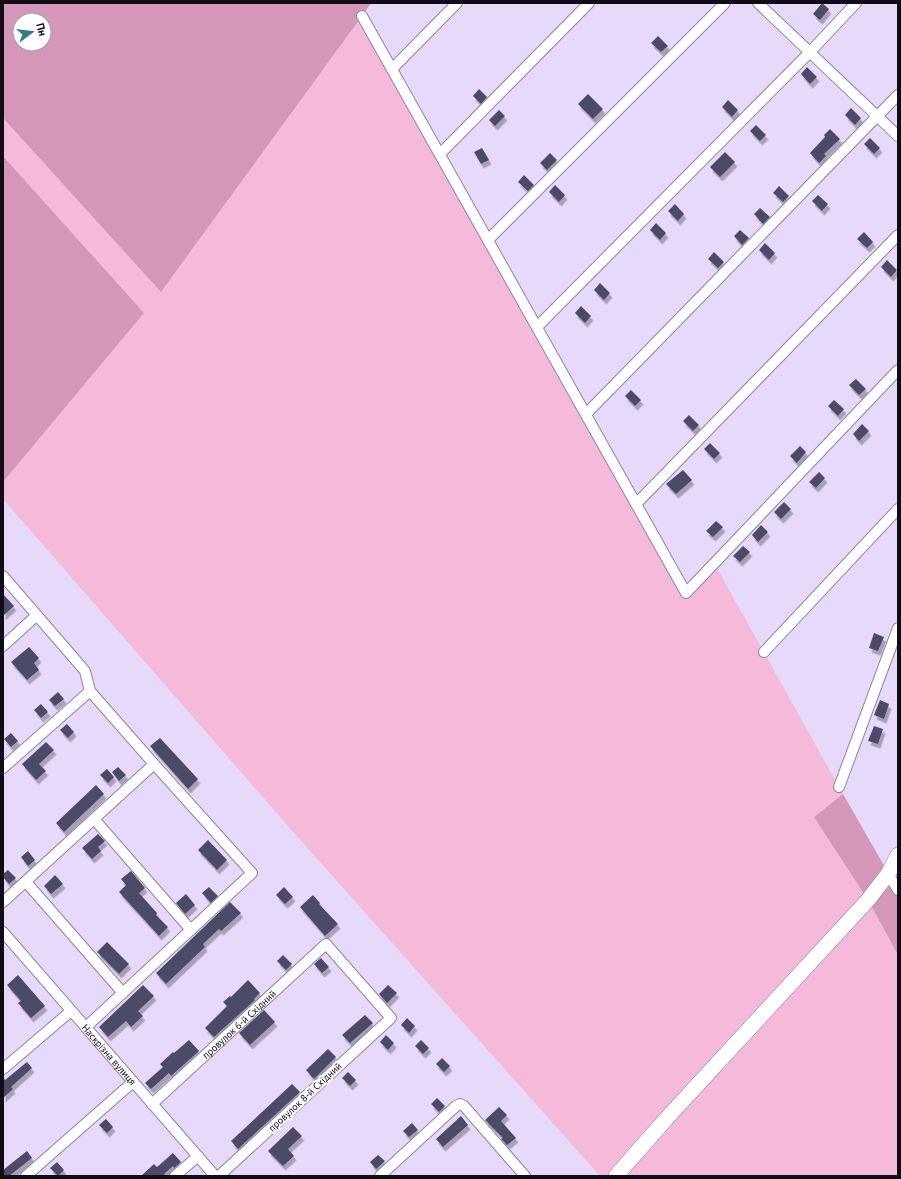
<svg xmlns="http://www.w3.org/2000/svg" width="901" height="1179" viewBox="0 0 901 1179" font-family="'PT Sans',sans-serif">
  <defs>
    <filter id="shadow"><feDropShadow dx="2.5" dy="4.5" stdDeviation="0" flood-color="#0004"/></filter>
  </defs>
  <rect width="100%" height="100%" fill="#e6d9fa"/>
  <!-- green -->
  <path fill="#f5bad9" d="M362 16 686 593 714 563 843 794 815 816 868 900 898 955V1176H600L295 834 3 499V482L144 313 3 156V118L161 292Z"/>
  <!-- forest -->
  <path fill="#d597b9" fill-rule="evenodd" d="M3 3H371L362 16 161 292 3 118ZM20 20H44V44H20Z
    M3 156 144 313 3 482Z
    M843 794 898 890V955L868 900 814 817Z"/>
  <!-- building -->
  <path fill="#4b4c68" filter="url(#shadow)" d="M822 3 829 9 820 20 813 14Z
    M658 36 668 46 661 52 651 43Z
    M807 67 817 77 810 84 801 74Z
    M479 89 487 97 481 104 473 96Z
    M588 94 603 109 593 119 578 104Z
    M728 100 738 110 732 117 722 107Z
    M851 108 861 118 855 125 845 115Z
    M499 110 505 116 495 126 489 120Z
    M756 125 766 135 760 141 750 131Z
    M830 129 840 139 824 154 826 156 819 163 810 153 825 137 824 135Z
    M870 138 880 148 874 154 864 144Z
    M482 148 489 160 481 164 474 152Z
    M725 152 735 162 720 177 710 167Z
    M550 153 557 160 547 170 540 163Z
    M524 175 534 185 528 191 518 182Z
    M555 185 565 195 559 202 549 192Z
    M779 186 789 196 783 202 773 193Z
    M818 195 828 204 822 211 812 201Z
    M675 204 684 214 678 221 668 211Z
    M760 208 770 217 763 224 754 214Z
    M656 223 666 233 660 240 650 230Z
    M740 230 749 238 742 245 734 236Z
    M864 232 873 242 867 248 857 239Z
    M765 243 775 253 769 260 759 250Z
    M714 252 724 262 718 268 708 259Z
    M887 260 897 270 891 277 881 267Z
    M600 283 610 293 604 300 594 290Z
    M581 306 591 316 585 323 575 313Z
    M856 379 866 389 859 395 849 385Z
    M631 390 641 400 635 406 625 396Z
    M834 400 844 409 838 416 828 406Z
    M689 415 699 425 693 431 683 421Z
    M862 424 869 431 859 441 853 434Z
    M710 443 720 453 714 459 704 449Z
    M800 446 806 452 797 463 790 456Z
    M683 470 692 480 676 494 666 484Z
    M819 472 825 478 816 488 809 482Z
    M784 502 791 509 781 519 774 512Z
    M716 521 723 527 713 537 706 531Z
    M761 525 768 532 758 542 752 535Z
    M743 546 750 552 740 562 733 556Z
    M3 594 14 606 3 616Z
    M874 633 884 637 878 651 869 648Z
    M29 647 39 658 34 663 39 670 27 680 11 662Z
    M58 692 64 699 55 706 49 700Z
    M880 700 889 704 884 719 874 715Z
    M41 704 48 712 41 718 34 710Z
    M67 724 74 732 68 738 60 730Z
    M874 726 883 729 878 744 868 741Z
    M11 733 18 741 11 747 4 739Z
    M160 738 198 779 188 789 150 746Z
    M46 742 54 750 39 764 46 771 36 780 22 764Z
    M118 767 126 775 119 781 112 772Z
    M107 769 114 777 108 783 100 775Z
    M96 785 104 794 64 832 56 823Z
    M98 834 105 841 98 847 101 851 92 859 82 848Z
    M208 840 227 860 217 870 198 850Z
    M28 851 35 860 28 866 21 857Z
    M8 870 16 878 9 884 3 877V874Z
    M131 871 145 888 139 893 157 913 156 915 168 927 159 936 119 892 126 885 121 879Z
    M55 875 63 884 51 894 44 886Z
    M209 887 218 896 211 903 202 893Z
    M284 887 293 897 285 904 276 895Z
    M186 894 195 905 185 914 176 903Z
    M313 895 320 903 319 904 338 924 325 936 300 907Z
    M230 902 241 913 221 931 219 929 203 944 205 947 166 984 156 973Z
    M107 942 129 964 119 974 97 952Z
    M283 955 292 964 286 970 277 961Z
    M321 958 329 967 322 973 314 964Z
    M18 975 45 1006 31 1018 18 1003 21 1001 7 985Z
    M248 980 260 993 254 999 255 1000 214 1037 205 1028 227 1006 223 1002 230 996 231 997Z
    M143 985 154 996 138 1011 143 1016 131 1027 126 1021 108 1037 99 1027Z
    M388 985 397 993 387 1003 379 994Z
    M264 1010 275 1022 250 1045 239 1033Z
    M365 1015 373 1023 350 1043 342 1035Z
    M407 1018 415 1026 409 1033 401 1025Z
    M386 1035 394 1043 388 1050 380 1042Z
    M189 1040 199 1051 171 1076 169 1073 151 1089 145 1083 163 1067 160 1064 173 1052 174 1053Z
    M421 1040 429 1048 423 1054 415 1046Z
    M328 1049 336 1057 314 1079 306 1070Z
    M442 1058 450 1066 444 1072 436 1064Z
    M27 1062 32 1068 11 1087 13 1089 3 1098V1077L5 1080Z
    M348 1072 356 1080 350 1086 342 1078Z
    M292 1084 300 1092 238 1149 231 1141Z
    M437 1098 445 1106 439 1112 431 1104Z
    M499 1107 507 1115 501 1121 516 1138 507 1145 501 1139 503 1138 485 1120Z
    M461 1116 468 1125 443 1147 436 1139Z
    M106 1119 113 1127 107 1133 99 1125Z
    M412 1123 418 1130 409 1137 403 1131Z
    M293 1127 302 1136 288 1149 294 1156 283 1166 268 1151Z
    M27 1151 32 1158 9 1176H3V1170Z
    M173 1153 181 1162 174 1168 173 1166 164 1174 166 1176H141L154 1164 157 1167Z
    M378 1155 385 1161 376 1169 370 1162Z
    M57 1162 64 1170 58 1176 50 1168Z"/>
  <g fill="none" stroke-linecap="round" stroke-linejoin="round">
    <defs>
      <g id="street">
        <path d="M758 3 898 136"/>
        <path d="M362 16 686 593 898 370"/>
        <path d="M392 69 457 3"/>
        <path d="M440 154 589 3"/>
        <path d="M488 240 725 3"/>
        <path d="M537 327 810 52 856 3"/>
        <path d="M586 414 898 95"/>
        <path d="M636 504 898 235"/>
        <path d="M3 576 85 671 90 691 154 764 3 902"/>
        <path d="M3 646 36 616"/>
        <path d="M764 652 898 509"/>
        <path d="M3 768 90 691"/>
        <path d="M839 787 898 628"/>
        <path d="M94 819 191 930"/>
        <path d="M888 874 898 890"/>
        <path d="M26 882 123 993"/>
        <path id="s1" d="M3 932 215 1176"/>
        <path d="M86 1027 252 873 154 764"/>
        <path d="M3 1069 71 1011"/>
        <path id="s2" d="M152 1104 326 944 391 1018 219 1176"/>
        <path d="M26 1176 133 1082"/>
        <path d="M175 1176 198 1156"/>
        <path d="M380 1176 456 1106 460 1104 464 1106 525 1176"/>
      </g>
      <path id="secondary" d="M616 1176 666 1119 868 900 888 874 898 855"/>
    </defs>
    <!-- street casing -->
    <use href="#street" stroke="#9083a1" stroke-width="12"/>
    <!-- secondary casing -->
    <use href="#secondary" stroke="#9083a1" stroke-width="16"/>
    <!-- street -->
    <use href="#street" stroke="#fff" stroke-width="10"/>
    <!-- secondary -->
    <use href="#secondary" stroke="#fff" stroke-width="15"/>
  </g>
  <g text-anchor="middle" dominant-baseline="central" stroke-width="4" stroke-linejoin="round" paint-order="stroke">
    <!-- street labels -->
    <g font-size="10" fill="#110c17" stroke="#fff">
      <text stroke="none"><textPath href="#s2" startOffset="118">провулок 6-й Східний</textPath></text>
      <text stroke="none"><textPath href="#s1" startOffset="162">Наскрізна вулиця</textPath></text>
      <text transform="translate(305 1097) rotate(-43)">провулок 8-й Східний</text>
    </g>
  </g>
  <!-- border -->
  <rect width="901" height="1179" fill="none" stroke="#110c17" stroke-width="8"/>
  <!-- north arrow -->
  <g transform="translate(32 32) rotate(75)"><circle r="19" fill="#ffffff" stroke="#a09ea2"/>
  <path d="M0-3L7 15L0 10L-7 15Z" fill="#357e82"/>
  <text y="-6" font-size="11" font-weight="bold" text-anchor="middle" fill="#110c17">Пн</text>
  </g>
</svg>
